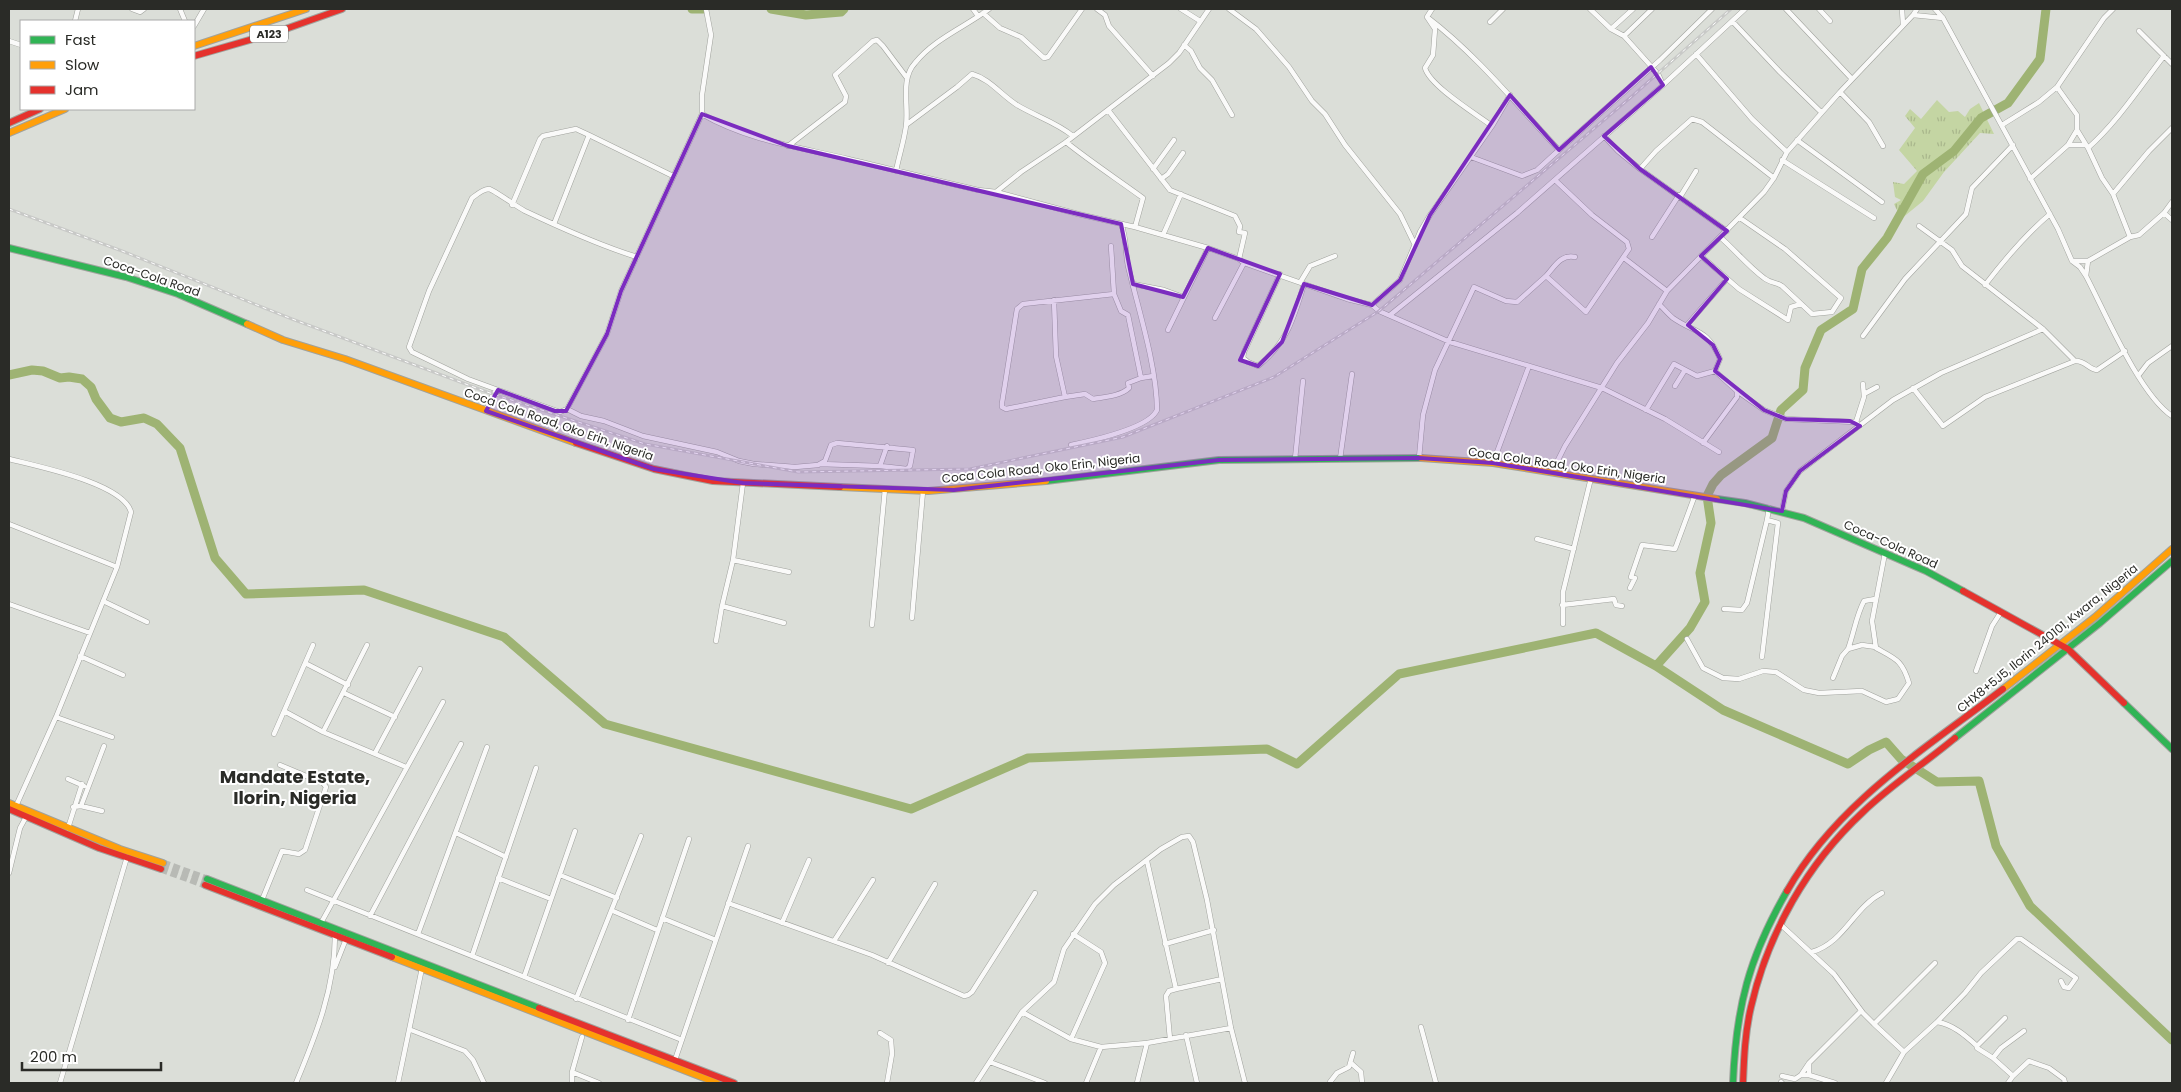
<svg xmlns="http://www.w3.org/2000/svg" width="2181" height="1092" viewBox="0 0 2181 1092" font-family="Poppins,sans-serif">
  <defs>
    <pattern id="park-tufts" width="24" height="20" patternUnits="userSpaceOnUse" patternTransform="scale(1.25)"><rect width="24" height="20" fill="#c4d5a3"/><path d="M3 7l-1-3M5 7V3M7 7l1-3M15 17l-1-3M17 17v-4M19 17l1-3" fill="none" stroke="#a9b78c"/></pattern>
  </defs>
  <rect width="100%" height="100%" fill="#dbded8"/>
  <!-- park -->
  <path fill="url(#park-tufts)" d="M1937 100 1949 112 1958 111 1965 117 1970 109 1979 103 1994 134 1980 133 1944 172 1923 201 1901 219 1894 204 1901 200 1895 197 1893 182 1904 184 1917 171 1899 150 1915 128 1905 116 1910 109 1921 119Z"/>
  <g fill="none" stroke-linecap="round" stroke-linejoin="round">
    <!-- river -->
    <path stroke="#9eb373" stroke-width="9" d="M692 9H705
      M771 9 806 15 841 12 844 9
      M9 375 32 370 43 371 60 378 69 377 82 379 91 387 96 399 110 418 121 422 144 418 157 424 180 448 215 558 246 594 364 590 504 637 605 724 911 809 1028 758 1267 749 1297 764 1399 674 1596 633 1656 666 1723 710 1848 764 1869 750 1886 742 1901 759 1937 782 1979 781 1996 846 2030 906 2172 1040
      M1656 666 1690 628 1705 602 1700 573 1711 523 1707 496 1713 484 1721 475 1772 438 1781 410 1803 390 1805 368 1821 330 1853 309 1862 269 1887 238 1923 174 1954 151 1981 118 2008 103 2040 59 2046 9"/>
    <!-- primary-tunnel -->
    <path stroke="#b8bab5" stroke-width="7" stroke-dasharray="7 3.5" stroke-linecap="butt" d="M163 863 207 879
      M161 869 205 885"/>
    <defs>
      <path id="street" d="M132 9 140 12 144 9
        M180 9 185 21
        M973 9 978 16
        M1097 9 1105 15 1109 26 1153 76
        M1181 9 1200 21
        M1229 9 1256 29 1289 67 1312 101 1325 114 1345 145 1400 214 1415 245
        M1432 9 1427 17 1435 29 1433 55 1425 68C1430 86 1476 114 1492 126
        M1786 9 1852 79
        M1819 9 1830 21
        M1902 9 1903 25
        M1935 9 1943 18 2058 229 2072 261 2080 267 2086 276C2105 312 2139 394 2172 416
        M983 13 1000 28 1021 37 1044 58 1048 57 1082 9
        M1913 15 1943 18
        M1427 17C1477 55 1516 104 1559 150L1660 60 1712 9
        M75 21 78 9
        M1490 22 1503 9
        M1733 22 1780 72 1821 112
        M194 26 204 9
        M1611 29 1633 9
        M2139 31 2172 64
        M1624 36 1652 9
        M9 41 21 45
        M1184 45 1191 51 1200 68 1212 80 1232 115
        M1696 54 1752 119 1787 152
        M1663 85 1745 9
        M2057 87 2077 115V130L2088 148 2102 178 2113 194 2130 237
        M1840 92 1869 122 1883 146
        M1108 110 1170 190 1235 216 1240 226 1239 232 1245 233 1239 259
        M702 114C747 140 798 147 848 159 891 169 934 180 978 190L996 192 1078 214 1135 227 1208 248 1239 259 1244 263 1347 299 1372 305 1379 311 1450 342 1602 388 1665 419 1719 452
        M906 125 957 87 972 74C990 79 1001 95 1017 105 1035 116 1056 122 1073 136
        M2002 125 2039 102 2057 87 2104 18 2113 9
        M589 135 673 176
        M1604 136 1618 151 1640 169 1727 231
        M1797 140 1882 202
        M1066 142C1091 162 1117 179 1143 198L1135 227
        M2068 145 2077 130
        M788 146 845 102 846 96 835 75 873 41 877 40 883 46 907 78
        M2088 148C2118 121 2139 88 2164 56
        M1471 157 1522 176 1537 170 1559 150
        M1782 160 1874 218
        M1153 169 1174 140
        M1640 169 1656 151 1692 119 1702 122 1774 178
        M896 171C899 156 904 141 906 126 909 106 900 79 915 63 934 39 965 27 989 9
        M1161 179 1168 174 1183 153
        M2030 179 2068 145H2086
        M996 192 1021 172 1066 142 1169 63 1179 53 1209 9
        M2113 194 2149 151 2172 128
        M1680 197 1696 171
        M512 205 540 139 543 136 576 129 589 135 554 224
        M2164 213 2172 220
        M1919 226 1952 250 1962 266 2043 329 2075 361
        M1163 235 1181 194
        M1652 237 1679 195
        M1720 237C1735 250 1748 266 1764 278 1770 283 1776 282 1782 286L1812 314 1832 312 1841 298 1785 249 1740 218
        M1111 246 1114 294 1121 311 1128 315 1141 378 1153 376
        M1701 256 1739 289 1788 320 1791 307 1801 304
        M1624 258 1667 291
        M2073 261H2088L2130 237 2139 235 2164 213 2172 202
        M1280 274 1244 352 1243 358 1248 362 1258 366C1287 343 1294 318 1304 284
        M1546 276C1555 266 1561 254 1575 257
        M2086 276 2088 261
        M1301 281 1310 266 1335 256
        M1133 284 1164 290 1183 297
        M1985 285C2005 259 2025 235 2050 214
        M1054 300 1056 356 1065 397 1006 409 1002 407V403L1016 315 1017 309 1023 304 1114 294
        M1659 304C1664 309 1668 314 1673 318 1696 334 1707 328 1720 359L1715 371 1737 391V397L1703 443
        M1372 305 1400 280 1420 232 1430 215 1492 126 1510 95
        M1390 315 1517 213 1663 85 1658 74 1624 36 1611 29 1590 9
        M1215 318 1244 263
        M1687 325 1727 279
        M1168 330 1208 248
        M1863 336 1905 279 1966 214 1972 188 2013 145
        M2138 376 2148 363 2172 346
        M1675 386 1685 370
        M1913 388 1943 426 1985 397 2075 361C2085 360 2088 369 2097 370L2125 351
        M498 390 468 379 412 352 409 347 429 291 472 198C476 195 483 189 489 189 494 190 517 207 525 211 561 228 598 245 637 257
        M1737 391 1764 410 1786 419 1856 422
        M1864 394 1877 387
        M1065 397 1085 394 1093 399C1104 397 1121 396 1129 388L1128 383 1141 378
        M567 409 581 416 604 421 643 436 717 452 739 461 754 464 795 467 818 465 825 461 831 445 837 443 913 450 910 466 907 469 880 466
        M1646 410 1674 364 1697 376 1715 371
        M486 411 493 394 498 390 560 412 567 409 607 334 621 291 702 114V95L711 35 706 9
        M1857 423 1856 422 1864 397 1863 384
        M1071 445C1090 441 1149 428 1157 410 1157 367 1138 308 1128 266 1125 252 1127 238 1121 224
        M1419 458 1423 415 1435 370 1474 287 1506 301 1517 302 1546 276 1586 312 1629 249 1627 242 1592 215 1555 180
        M9 459C36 466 123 483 131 512L117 567 56 717 16 806
        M1295 459 1303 381
        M1340 459 1352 374
        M1493 463 1529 366
        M820 464 880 466 887 446
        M1552 472 1565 446 1617 363 1648 323 1667 291 1764 192 1774 178 1787 152 1840 92 1913 15 1917 9
        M743 483 733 560 722 606 784 623
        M1782 511 1786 491 1800 471 1893 400 1941 373 2043 329
        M9 524 117 567
        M1537 539 1574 549
        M733 560 789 572
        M1630 588 1635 578 1631 577 1642 545 1675 549 1695 495
        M103 601 147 622
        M9 604 90 633
        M1562 605 1614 599 1616 605 1622 606
        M1724 609 1742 610 1747 603 1767 520
        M912 618 923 491
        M1563 624V592L1591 478
        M872 625 885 489
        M1687 639 1703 668 1723 678 1739 679 1763 671 1776 672 1804 690 1819 693 1862 691 1886 702 1898 699 1909 683C1902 660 1896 659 1876 648L1872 621 1885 553
        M716 641 722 606
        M1848 649C1854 633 1856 616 1864 601L1875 599
        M80 656 123 675
        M1762 657 1778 523 1767 520 1769 508
        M305 663 348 685
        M1976 671 1992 626 2001 612
        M1833 678 1842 656 1848 649 1862 645 1876 647
        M344 693 395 717
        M284 711 323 732 406 767
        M56 717 112 737
        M323 732 367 645
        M274 734 313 645
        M375 753 420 669
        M68 779 84 786
        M81 806 102 811
        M73 807 81 806 104 746
        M68 828 82 784
        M456 833 506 857
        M1147 861 1176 989 1169 991 1166 996 1170 1039
        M9 873 20 828 26 817
        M560 875 617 898
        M498 878 551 899
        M307 890 682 1040
        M262 900 282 851 299 854 305 850 326 787 323 783 280 765
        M728 903 872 955 964 996 968 995 972 992 1035 893
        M613 911 657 930
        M370 916 461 744
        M662 918 716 940
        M321 923 443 702
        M782 923 809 860
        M1780 924 1834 974 1863 1013 1874 1024 1935 963
        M418 934 487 747
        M834 941 873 880
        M1165 944 1214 930
        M1812 952C1845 942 1853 908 1882 893
        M472 956 536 768
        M888 963 935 884
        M335 967 346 939
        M524 977 575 831
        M1176 989 1222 979
        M576 999 641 836
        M1022 1012 1071 1039 1101 1047 1147 1043 1231 1028
        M2005 1018 1977 1046C1965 1035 1952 1024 1937 1022L1965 993 1981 973 2017 939H2021L2076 978 2069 988 2064 987 2061 981
        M628 1020 689 839
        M1874 1024 1904 1052
        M1421 1027 1436 1083
        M411 1030 465 1051 473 1060 484 1083
        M880 1033 891 1040 892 1054 887 1083
        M1186 1035 1197 1083
        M582 1037 572 1072 599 1083
        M1071 1039 1105 963 1101 952 1073 934
        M1977 1046V1048L1993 1058 2001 1048 2024 1031
        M1993 1058 2013 1076 2029 1061 2049 1068 2064 1079 2065 1083
        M675 1060 748 846
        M990 1062 1045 1083
        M1351 1063 1361 1072 1362 1083
        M1809 1063 1861 1011
        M572 1072V1083
        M1809 1075V1063L1801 1075H1809L1835 1083
        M1782 1076 1795 1079 1801 1075
        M1330 1082 1337 1073 1349 1067 1353 1053
        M1781 1082 1782 1083
        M60 1083 127 857
        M296 1083C316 1035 335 988 335 935
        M398 1083 422 968
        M976 1083 1022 1012 1054 982 1064 949 1095 904 1114 885 1161 849 1182 837 1189 836 1193 842 1207 900 1231 1028 1245 1083
        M1086 1083 1101 1047
        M1137 1083 1147 1043
        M1886 1083 1904 1052 1937 1022
        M2008 1083 2013 1076"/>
      <path id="fast" d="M9 248 126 277 178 294 247 324
        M1046 481 1219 460 1421 458
        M1717 499 1745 503 1804 518 1926 571 1963 591
        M2124 703 2172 749
        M1955 738 2100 623 2172 561
        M207 879 539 1008
        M1733 1083C1736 1007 1749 957 1787 891"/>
      <path id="slow" d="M194 46 306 9
        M9 133 65 109
        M247 324 283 340 345 359 576 443
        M1421 458 1493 463 1717 499
        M840 487 928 491 1046 481
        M2003 689 2095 617 2172 549
        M9 803 120 849 163 863
        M392 957 717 1083"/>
      <path id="jam" d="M194 56 277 32 342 9
        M9 123 40 109
        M576 443 654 469 713 481 840 487
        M1963 591 2068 649 2124 703
        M9 809 99 848 161 869
        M205 885 392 957
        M1787 891C1837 803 1925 749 2003 689
        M539 1008 734 1083
        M1743 1083C1744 1058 1745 1032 1751 1007 1768 933 1807 864 1863 812 1891 785 1925 763 1955 738"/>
    </defs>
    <!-- street casing -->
    <use href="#street" stroke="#a0a29d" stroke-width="5.5"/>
    <!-- fast casing -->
    <use href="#fast" stroke="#a0a29d" stroke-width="8"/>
    <!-- slow casing -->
    <use href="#slow" stroke="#a0a29d" stroke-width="8"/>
    <!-- jam casing -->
    <use href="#jam" stroke="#a0a29d" stroke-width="8"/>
    <!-- street -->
    <use href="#street" stroke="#fafaf9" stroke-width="4.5"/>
    <!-- fast -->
    <use href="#fast" stroke="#30b455" stroke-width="6"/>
    <!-- slow -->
    <use href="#slow" stroke="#ff9f0a" stroke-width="6"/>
    <!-- jam -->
    <use href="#jam" stroke="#e5322d" stroke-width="6"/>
    <defs>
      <path id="rail" d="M9 209 122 251 292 319 487 392 645 444 798 472 970 469 1123 437 1274 377 1379 311 1630 98 1731 9"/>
    </defs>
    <!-- rail casing -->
    <use href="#rail" stroke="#c8c9c7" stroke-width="3"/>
    <!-- rail -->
    <use href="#rail" stroke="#fff" stroke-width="1" stroke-dasharray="4" stroke-linecap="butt"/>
  </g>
  <!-- marked area -->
  <path fill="#7b2cbf" fill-opacity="0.2" stroke="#7b2cbf" stroke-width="4" stroke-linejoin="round" d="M1651 67 1663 85 1604 136 1640 169 1727 231 1701 256 1727 279 1688 325 1713 345 1720 359 1715 371 1764 410 1786 419 1850 421 1860 426 1800 471 1786 491 1782 511 1493 463 1419 458 1219 460 954 490 743 483 654 469 486 411 498 390 555 411H566L607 334 621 291 702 114 788 146 1121 224 1133 284 1183 297 1208 248 1280 274 1240 360 1258 366 1282 342 1304 284 1372 305 1400 280 1430 215 1510 95 1559 150Z"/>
  <g text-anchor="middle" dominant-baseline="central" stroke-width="4" stroke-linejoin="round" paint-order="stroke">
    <!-- shield labels -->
    <rect fill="#fff" stroke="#6a6b68" stroke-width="1" x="250" y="25.5" width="38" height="17" rx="4"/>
    <g font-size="11" font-weight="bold" fill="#2a2b27">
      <text x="269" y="34">A123</text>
    </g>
    <!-- street labels -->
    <g font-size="12" fill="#2a2b27" stroke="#fff">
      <text transform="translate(152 276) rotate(19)">Coca-Cola Road</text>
      <text transform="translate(559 424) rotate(19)">Coca Cola Road, Oko Erin, Nigeria</text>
      <text transform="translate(1567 465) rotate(8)">Coca Cola Road, Oko Erin, Nigeria</text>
      <text transform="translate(1041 468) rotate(-6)">Coca Cola Road, Oko Erin, Nigeria</text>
      <text transform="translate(1891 544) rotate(24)">Coca-Cola Road</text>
      <text transform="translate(2047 638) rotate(-39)">CHX8+5J5, Ilorin 240101, Kwara, Nigeria</text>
    </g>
    <!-- district labels -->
    <g font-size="18" font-weight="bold" fill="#2a2b27" stroke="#fff">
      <text x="295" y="776">Mandate Estate,<tspan x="295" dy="21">Ilorin, Nigeria</tspan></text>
    </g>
  </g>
  <!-- border -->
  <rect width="2181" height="1092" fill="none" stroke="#2a2b27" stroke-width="20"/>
  <!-- legend -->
  <rect x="20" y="20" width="175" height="90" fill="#ffffff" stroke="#aaaaa9"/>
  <rect x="30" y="36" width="25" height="8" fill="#30b455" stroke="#aaaaa9"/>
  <text x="65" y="45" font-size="15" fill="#2a2b27">Fast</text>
  <rect x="30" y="61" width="25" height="8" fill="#ff9f0a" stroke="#aaaaa9"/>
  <text x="65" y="70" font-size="15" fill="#2a2b27">Slow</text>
  <rect x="30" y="86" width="25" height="8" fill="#e5322d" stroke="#aaaaa9"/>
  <text x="65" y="95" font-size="15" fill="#2a2b27">Jam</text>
  <!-- scale -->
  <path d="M22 1062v8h139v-8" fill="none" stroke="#2a2b27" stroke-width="2.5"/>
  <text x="30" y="1062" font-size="15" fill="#2a2b27" stroke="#ffffff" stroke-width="4" paint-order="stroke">200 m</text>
</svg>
